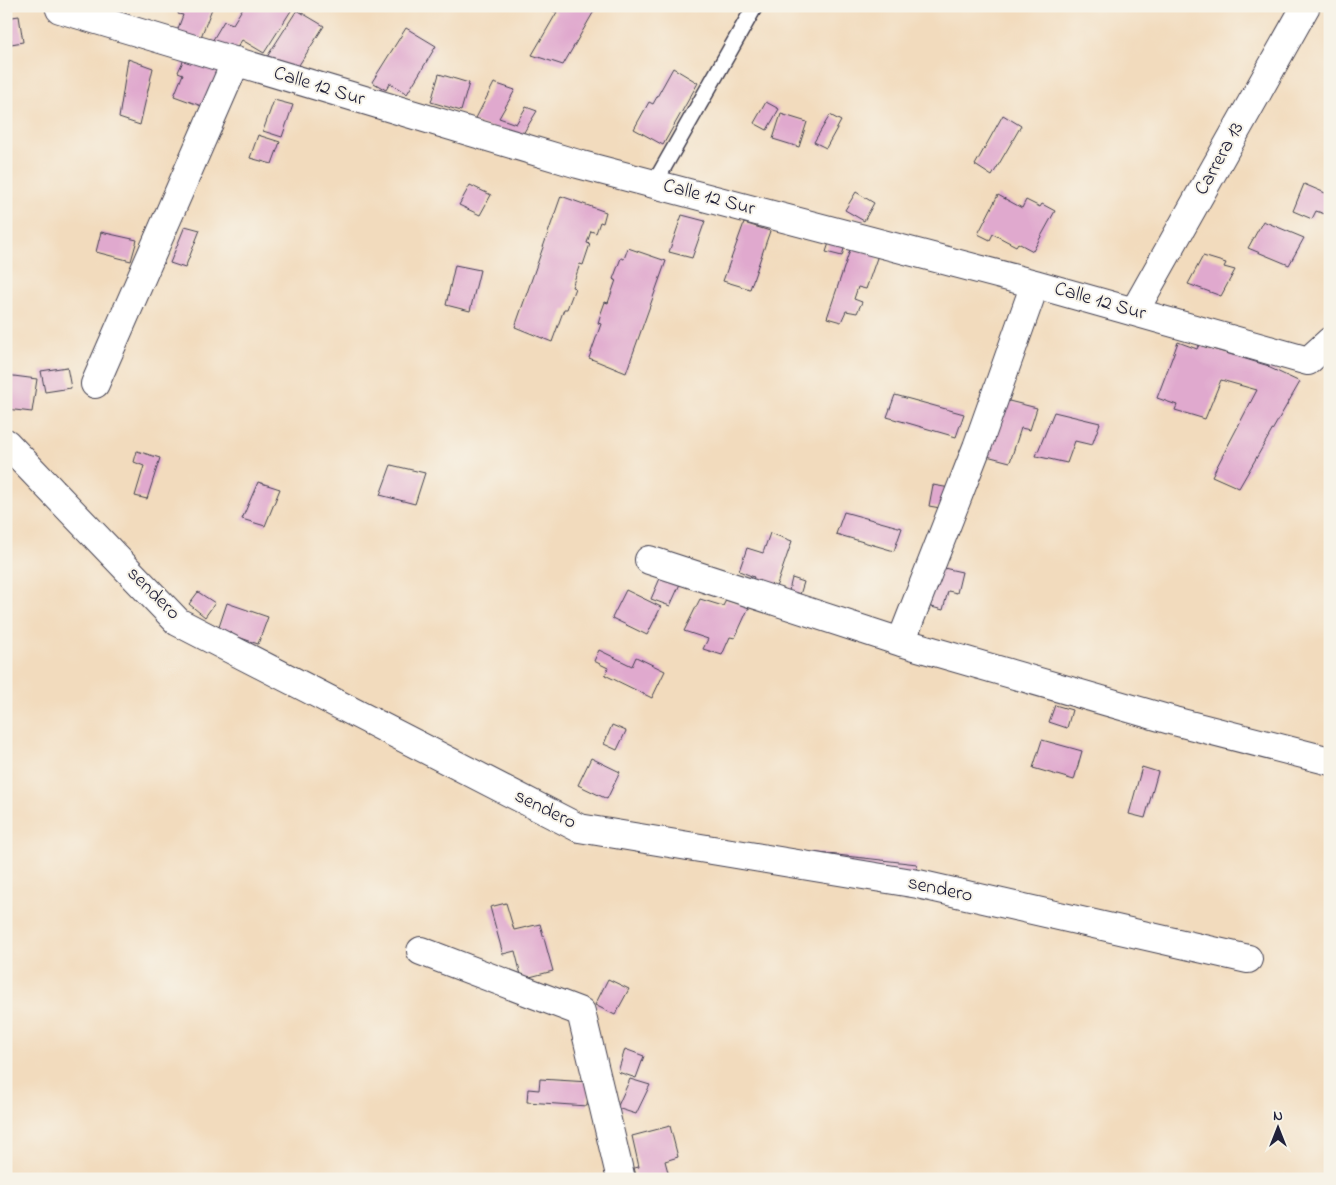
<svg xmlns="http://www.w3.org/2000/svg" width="1336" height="1185" viewBox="0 0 1336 1185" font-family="'Indie Flower',sans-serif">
  <rect width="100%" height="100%" fill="#f7f3e8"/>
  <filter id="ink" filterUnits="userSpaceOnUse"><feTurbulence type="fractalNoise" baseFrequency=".02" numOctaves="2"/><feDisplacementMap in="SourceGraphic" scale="10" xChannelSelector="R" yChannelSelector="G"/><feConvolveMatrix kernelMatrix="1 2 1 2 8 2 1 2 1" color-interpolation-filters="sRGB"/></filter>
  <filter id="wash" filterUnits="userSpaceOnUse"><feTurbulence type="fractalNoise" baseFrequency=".0096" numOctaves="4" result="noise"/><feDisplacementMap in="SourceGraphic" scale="20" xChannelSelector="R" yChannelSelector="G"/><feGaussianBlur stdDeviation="1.12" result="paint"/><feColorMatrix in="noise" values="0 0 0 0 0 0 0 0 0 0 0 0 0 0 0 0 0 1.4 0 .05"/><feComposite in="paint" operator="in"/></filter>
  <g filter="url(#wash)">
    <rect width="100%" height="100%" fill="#f2dbbd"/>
    <g id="blocks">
      <!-- building -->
      <path fill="#e0a9ce" d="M96 6H121L119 14Z
        M180 6H213L199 42 176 34 183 15 178 14Z
        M244 6H294L264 53 242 40 235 51 211 43 224 21 233 24Z
        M556 6H597L563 65 532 55 557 12 553 11Z
        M297 10 324 26 292 76 265 60Z
        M19 16 23 42 11 44V39L6 40V18Z
        M406 28 436 46 407 94 390 83 386 90 372 82Z
        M185 57 222 71 207 108 174 96 183 74 178 72Z
        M128 59 153 68 140 125 119 118Z
        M673 68 698 83 663 145 634 129 649 102 653 104Z
        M439 74 469 83 461 111 431 102Z
        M494 83 515 90 499 118 516 124 526 107 537 111 521 137 474 122Z
        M274 100 293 105 282 137 263 131Z
        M766 102 779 109 767 130 754 123Z
        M781 114 807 122 799 147 773 139Z
        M830 115 841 121 826 148 814 142Z
        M1003 115 1021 126 992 176 975 165Z
        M258 135 280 142 272 164 250 158Z
        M1304 184 1330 195V210L1328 215 1316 211 1312 219 1293 211Z
        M470 185 491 195 480 215 459 205Z
        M856 192 874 203 864 221 845 210Z
        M998 195 1022 208 1026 200 1040 207 1042 204 1055 211 1033 251 1018 243 1016 246 993 234 990 240 978 234Z
        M561 196 606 212 603 223 600 222 596 233 591 231 587 243 590 244 583 265 580 264 572 287 575 288 567 309H564L552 342 515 327Z
        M682 215 705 221 692 258 669 252Z
        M1263 221 1304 238 1289 265 1248 248Z
        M744 223 770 231 750 289 723 281Z
        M185 226 200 230 185 268 170 263Z
        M101 232 137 240 131 261 96 252Z
        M831 237 846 241 842 256 826 252Z
        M851 247 878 255 866 289 858 287 854 299 862 302 857 313 846 311 841 322 827 318Z
        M628 248 666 261 626 373 589 358 601 324 598 323 601 313 605 302 608 303 616 280 613 279 621 258 624 259Z
        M1203 256 1226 263 1224 267 1235 270 1221 296 1188 284Z
        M455 265 480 270 470 311 446 305Z
        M1178 342 1197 349 1199 345 1269 366 1268 367 1300 382 1239 488 1212 476 1257 390 1221 380 1205 419 1175 410 1177 405 1157 398Z
        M67 367 71 388 45 392 41 371Z
        M6 375 37 379 32 412 6 409Z
        M895 395 964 414 956 437 887 417Z
        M997 398 1037 408 1030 430 1021 428 1010 462 983 455Z
        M1054 412 1100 423 1092 445 1075 441 1067 463 1036 456Z
        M137 451 160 458 147 499 135 496 144 466 134 462Z
        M391 465 425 473 415 504 380 495Z
        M258 482 280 489 265 526 242 519Z
        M933 485 950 488 946 509 929 506Z
        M844 512 902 528 894 551 836 534Z
        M770 533 792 541 774 593 751 585 754 577 739 571 747 548 763 553Z
        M939 567 962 572 957 593 948 591 943 610 920 604Z
        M661 576 680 584 670 606 651 599Z
        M792 578 804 582 799 598 788 595Z
        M626 590 661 607 647 635 612 618Z
        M198 592 215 603 205 617 189 604Z
        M700 599 723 606 726 600 749 607 735 638 730 637 722 655 703 649 708 639 684 631Z
        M227 603 268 617 258 644 218 630Z
        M599 650 632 666 636 657 665 671 652 698 605 675 608 668 594 661Z
        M1055 705 1072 710 1067 728 1049 722Z
        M612 725 626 731 617 750 604 744Z
        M1042 740 1082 751 1074 780 1033 768Z
        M591 758 620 772 607 799 578 785Z
        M1142 767 1158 772 1145 818 1129 814Z
        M810 852 917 864 915 880 808 868Z
        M506 903 514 930 540 924 553 971 522 979 515 951 503 954 490 907Z
        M608 979 629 989 615 1015 595 1005Z
        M625 1049 644 1056 636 1078 618 1072Z
        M540 1079 589 1082 587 1106 527 1102 528 1089 539 1090Z
        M630 1079 650 1085 636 1114 617 1108Z
        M670 1126 678 1157 665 1161 669 1176 657 1179H637L634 1168 639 1167 632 1136Z"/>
    </g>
  </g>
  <g filter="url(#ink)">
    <use href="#blocks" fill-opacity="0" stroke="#413e4e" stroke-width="1"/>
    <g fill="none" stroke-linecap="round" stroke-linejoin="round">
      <defs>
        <path id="lane" d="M654 184 755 6"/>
        <path id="street" d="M59 6 60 9 578 164 1035 284 1308 361 1330 341
          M1134 312 1306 6
          M95 384 236 61
          M6 443 178 622 579 828 918 884 1248 959
          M649 560 901 642 1174 721 1330 761
          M901 642 977 447 1035 284
          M421 951 581 1012 621 1179"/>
      </defs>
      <!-- lane casing -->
      <use href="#lane" stroke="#413e4e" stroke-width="18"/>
      <!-- street casing -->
      <use href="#street" stroke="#413e4e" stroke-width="30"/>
      <!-- lane -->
      <use href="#lane" stroke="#fff" stroke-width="15"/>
      <!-- street -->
      <use href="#street" stroke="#fff" stroke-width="28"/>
    </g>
  </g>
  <g text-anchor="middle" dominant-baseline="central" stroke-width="4" stroke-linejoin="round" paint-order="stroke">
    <!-- street labels -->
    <g font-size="20" fill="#22223b" stroke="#f7f3e8">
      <text transform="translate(319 87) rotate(17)">Calle 12 Sur</text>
      <text transform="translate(1220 159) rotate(-61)">Carrera 13</text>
      <text transform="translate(709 198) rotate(15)">Calle 12 Sur</text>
      <text transform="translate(1100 302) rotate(16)">Calle 12 Sur</text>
      <text transform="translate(153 594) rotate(45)">sendero</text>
      <text transform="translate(545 810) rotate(26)">sendero</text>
      <text transform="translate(940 890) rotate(12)">sendero</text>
    </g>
  </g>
  <!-- margin -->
  <rect width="1336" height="1185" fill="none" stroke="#f7f3e8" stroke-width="25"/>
  <!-- north arrow -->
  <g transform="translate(1278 1128)" stroke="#f7f3e8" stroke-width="4" paint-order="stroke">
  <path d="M0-4L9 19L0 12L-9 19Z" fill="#22223b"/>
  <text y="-8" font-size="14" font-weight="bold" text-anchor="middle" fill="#22223b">N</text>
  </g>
</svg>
